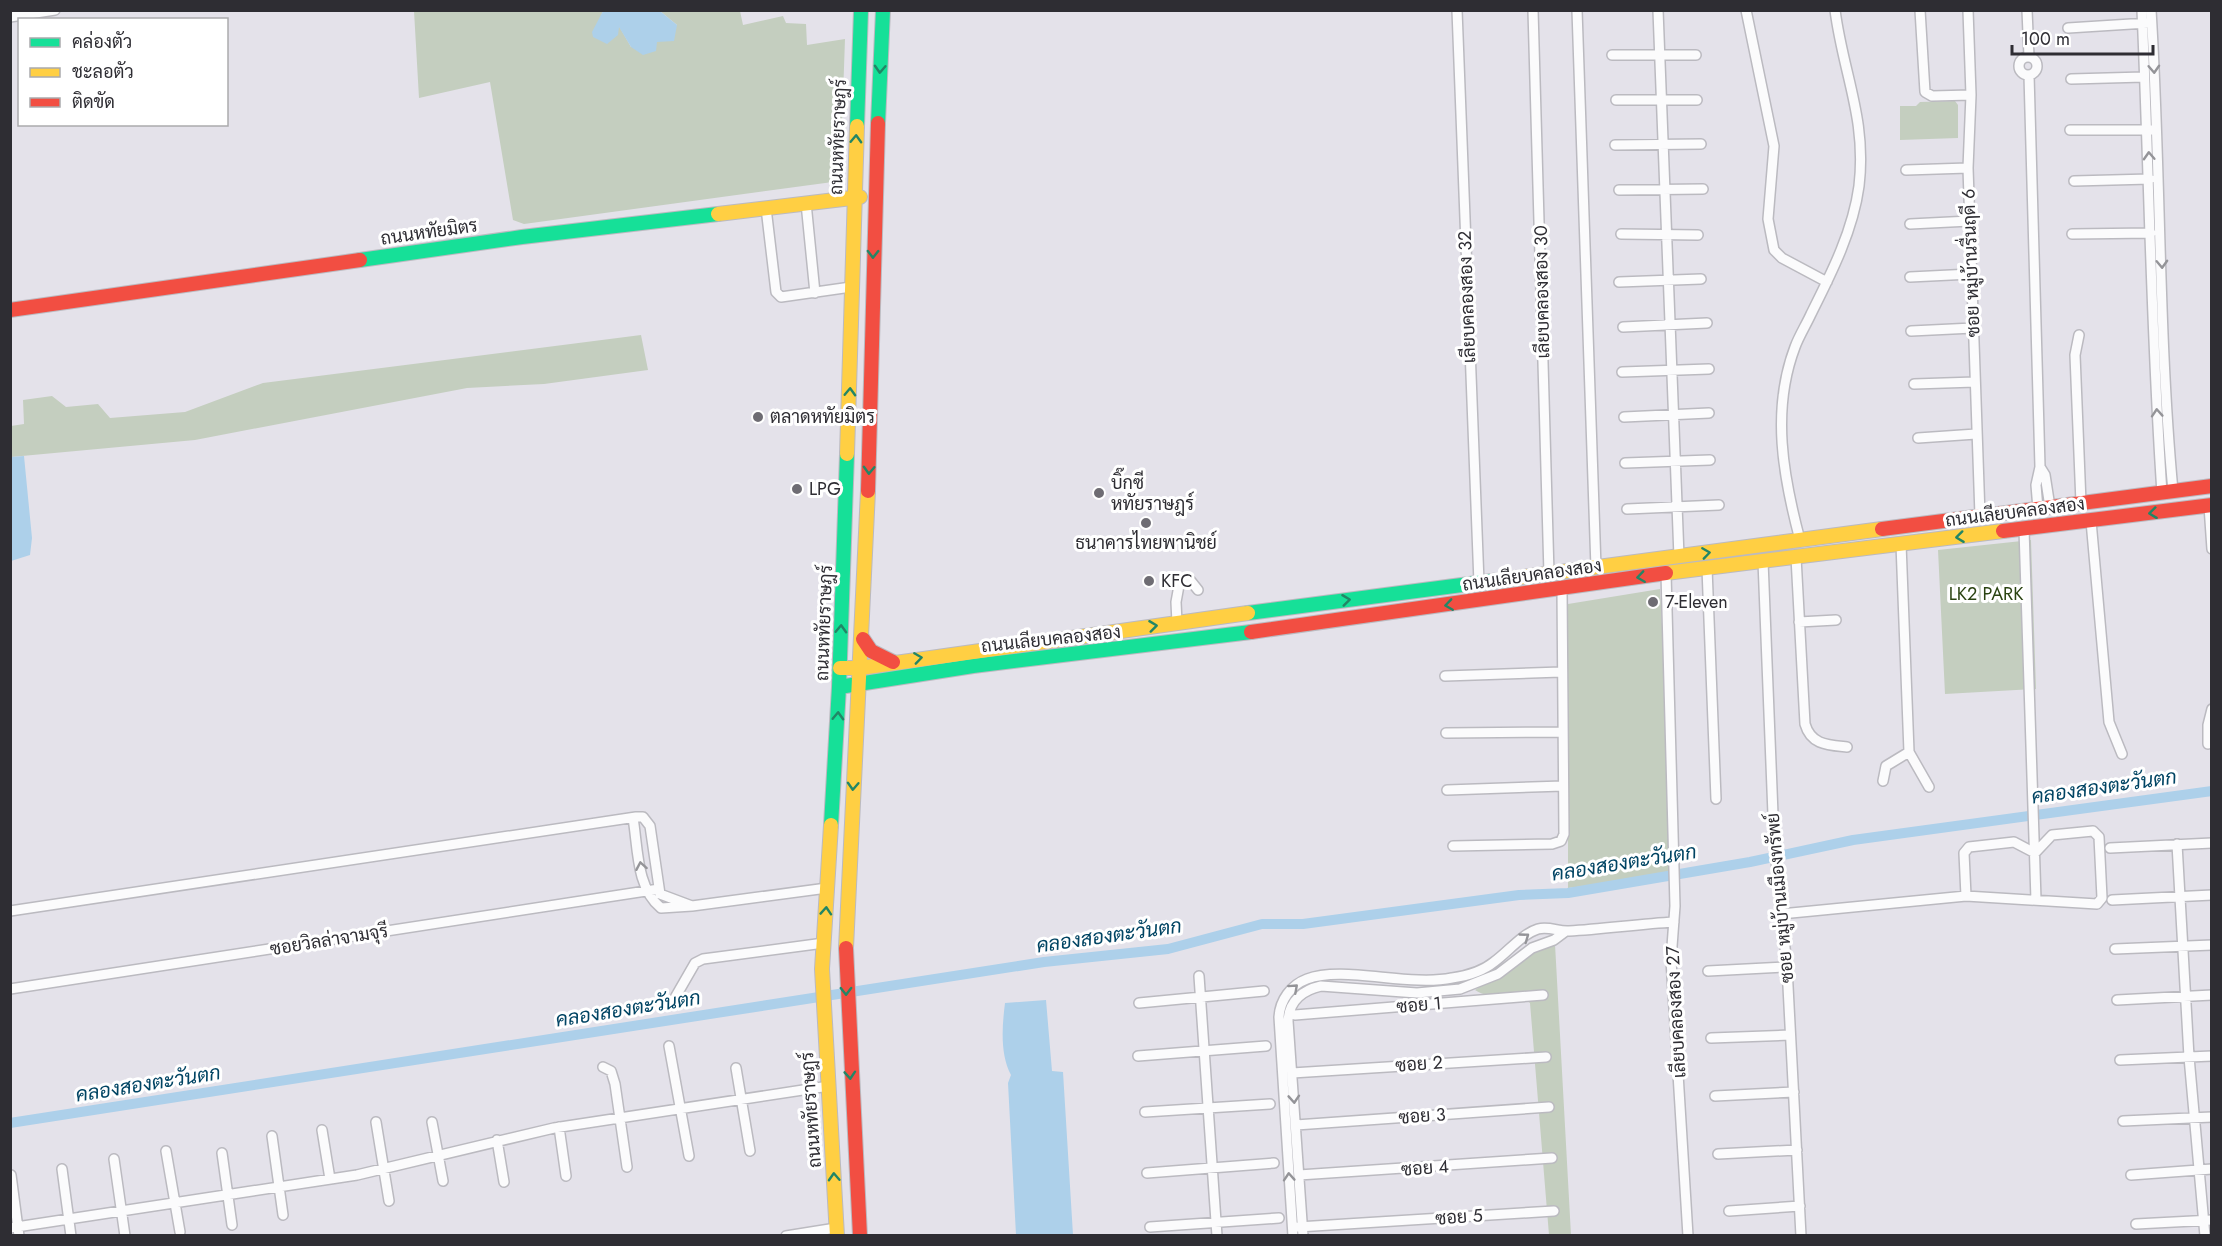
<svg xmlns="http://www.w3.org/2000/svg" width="2222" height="1246" viewBox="0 0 2222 1246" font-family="Jost,Sarabun,sans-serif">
  <rect width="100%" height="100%" fill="#e4e2ea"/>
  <!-- green -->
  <path fill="#c4cebf" d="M414 11H603L601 16 619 26 631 47 657 42 677 25 660 11H740L743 25 783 16 786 23 806 24 807 45 845 39 840 181 524 224 513 220 490 82 419 98Z
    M1955 101 1958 105V138L1900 140V106H1916L1920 102Z
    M641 335 648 370 544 384 467 388 195 440 11 457V426L24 424 23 400 52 396 66 407 98 404 110 418 185 412 263 383Z
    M2031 540 2036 689 1945 694 1938 550Z
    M1660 589 1676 875 1568 888V604Z
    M1555 944 1571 1235H1549L1530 1003C1515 989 1492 1002 1475 990L1534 950Z"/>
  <!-- water -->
  <path fill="#add0ea" d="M603 11H660L677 25 674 41 657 42 656 51 643 55 631 47 619 27 618 35 607 44 593 37 592 32Z
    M24 456 32 538 30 555 11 561V457Z
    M1046 1000 1052 1071 1063 1072 1073 1235H1016L1008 1083 1011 1075C1000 1054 1002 1027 1005 1003Z"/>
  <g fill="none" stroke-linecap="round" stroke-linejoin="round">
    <!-- canal -->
    <path stroke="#add0ea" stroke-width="10" d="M10 1123 1044 962 1168 949 1262 924H1303L1519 895 1568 893 1750 862 1853 840 2212 791"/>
    <defs>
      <path id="street" d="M1457 10 1479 583
        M1533 10 1549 574
        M1577 10 1596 568
        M1658 10 1679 557
        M1746 10 1774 146 1768 219 1774 250 1782 258 1827 282
        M1920 10 1925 92 1932 96 1971 95
        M1968 10 1971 95 1968 168 1980 516
        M2027 10 2029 57
        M2142 10C2149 171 2151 332 2162 493
        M2151 10C2161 170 2158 331 2173 491
        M10 17 55 10
        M2068 28 2147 23
        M1612 55H1696
        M2019 66a9 9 0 1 1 18 0a9 9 0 1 1-18 0Z
        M2029 75 2040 467 2036 485 2038 509
        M2071 79 2144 77
        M1616 100H1697
        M2070 130H2151
        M1615 145 1701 144
        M1906 170 1968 168
        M2074 181 2150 179
        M1619 190 1703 189
        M806 203 815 293
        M766 208 776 292 781 297 851 287
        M1910 224 1970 221
        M1621 234 1698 235
        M2072 234 2151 233
        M1910 277 1971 274
        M1619 282 1701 279
        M1623 327 1707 323
        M1911 331 1973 328
        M2079 335 2075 355 2081 503
        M1622 372 1709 369
        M1914 384 1975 382
        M1624 417 1709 413
        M1918 438 1976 434
        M1625 463 1710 460
        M2040 467 2045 475 2050 507
        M2209 506 2212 549
        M1627 509 1719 505
        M2091 521 2109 722 2122 754
        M2024 529 2036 900
        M1800 540C1783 476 1771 410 1795 347 1799 336 1806 325 1811 314 1831 274 1853 231 1859 186 1867 119 1843 73 1835 10
        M1796 557 1805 724C1811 745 1828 745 1847 747
        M1763 561 1774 840 1787 967 1801 1236
        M1707 568 1716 799
        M1666 573 1675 906 1671 960 1688 1236
        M1799 622 1836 620
        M1177 623 1176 602 1180 580H1190L1198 590
        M1445 676 1561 672
        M1446 733 1562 732
        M2208 744V725L2212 709
        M1909 752 1929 787
        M1883 781 1886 766 1909 752 1901 544
        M1447 790 1563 786
        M633 818C638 847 636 888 661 908L692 906 827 888
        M2177 844 2189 1057 2205 1236
        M1453 846 1552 844 1561 841 1564 834 1562 589
        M2110 848 2212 843
        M2112 900 2212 895
        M10 911 636 817H643L650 826 660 894 692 906
        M1781 914 1966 896 2097 904 2102 898 2099 837 2093 831 2052 835 2035 853 2014 842 1969 847 1964 853 1966 896
        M2115 949 2212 945
        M1708 971 1787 967
        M1199 976 1217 1236
        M10 989 659 889
        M676 996 695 963 703 959 824 943
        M2117 1000 2212 995
        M1139 1003 1264 991
        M1295 1015 1543 995
        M1711 1038 1790 1035
        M669 1046 689 1156
        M1138 1056 1266 1046
        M2120 1060 2212 1056
        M603 1067 611 1071 615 1084 627 1167
        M736 1068 750 1151
        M1292 1073 1546 1057
        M1715 1096 1794 1092
        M1145 1112 1270 1104
        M2123 1121 2212 1117
        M376 1122 389 1201
        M432 1122 443 1181
        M1296 1125 1549 1107
        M559 1127 566 1176
        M322 1130 330 1179
        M272 1136 283 1215
        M497 1140 504 1182
        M166 1151 180 1232
        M222 1153 232 1225
        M1718 1154 1797 1150
        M114 1159 125 1236
        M62 1169 71 1236
        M1147 1173 1274 1163
        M11 1175 19 1236
        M1299 1175 1552 1158
        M2131 1175 2212 1169
        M1729 1211 1800 1206
        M2136 1224 2212 1220
        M1150 1227 1279 1218
        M1298 1227 1554 1211
        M10 1228 357 1175 554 1128 829 1086
        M786 1236 836 1228
        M1293 1236 1279 1017C1280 1000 1291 985 1307 979 1343 965 1408 987 1452 978 1466 976 1483 971 1494 962 1508 952 1522 934 1538 929 1549 926 1559 932 1569 931 1604 929 1639 924 1674 922
        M1303 1236 1288 1021C1289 1001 1303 990 1321 986L1417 993 1460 989 1498 974 1532 948 1554 940 1566 931"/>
      <path id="fast" d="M878 123 883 10
        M857 126 861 10
        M360 260 522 237 718 214
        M1248 613 1500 580
        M839 687 973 666 1251 632
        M831 825 839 687 847 454"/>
      <path id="slow" d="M718 214 860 197
        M847 454 857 126
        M1666 573 2003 531
        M1500 580 1882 529
        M840 668H860L1248 613
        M831 825 822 969 837 1236
        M846 948 868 491"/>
      <path id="jam" d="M10 310 360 260
        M868 491 878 123
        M1882 529 2212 486
        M2003 531 2212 505
        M1251 632 1666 573
        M863 639 871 651 893 662
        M846 948 860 1236"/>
    </defs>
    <!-- street casing -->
    <use href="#street" stroke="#bbbac0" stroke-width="12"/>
    <!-- fast casing -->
    <use href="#fast" stroke="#bbbac0" stroke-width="16"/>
    <!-- slow casing -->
    <use href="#slow" stroke="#bbbac0" stroke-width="16"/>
    <!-- jam casing -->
    <use href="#jam" stroke="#bbbac0" stroke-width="16"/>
    <!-- street -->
    <use href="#street" stroke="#fbfbfc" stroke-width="9"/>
    <!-- fast -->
    <use href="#fast" stroke="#16e098" stroke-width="14"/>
    <!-- slow -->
    <use href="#slow" stroke="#ffcf43" stroke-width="14"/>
    <!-- jam -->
    <use href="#jam" stroke="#f24e42" stroke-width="14"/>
  </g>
  <!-- one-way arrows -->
  <defs><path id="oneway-chevron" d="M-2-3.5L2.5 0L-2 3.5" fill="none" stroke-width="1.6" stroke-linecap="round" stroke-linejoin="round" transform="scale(1.5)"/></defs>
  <g stroke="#228666">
    <use href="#oneway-chevron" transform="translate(880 69) rotate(93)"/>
    <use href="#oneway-chevron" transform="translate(856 139) rotate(-88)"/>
    <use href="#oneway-chevron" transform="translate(873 254) rotate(91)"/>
    <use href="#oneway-chevron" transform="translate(850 392) rotate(-88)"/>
    <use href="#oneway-chevron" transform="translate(869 470) rotate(92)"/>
    <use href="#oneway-chevron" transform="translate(2153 513) rotate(173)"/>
    <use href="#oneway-chevron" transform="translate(1960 537) rotate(173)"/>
    <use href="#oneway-chevron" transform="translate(1706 553) rotate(-8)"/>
    <use href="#oneway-chevron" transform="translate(1641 577) rotate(172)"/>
    <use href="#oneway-chevron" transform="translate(1346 600) rotate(-7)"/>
    <use href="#oneway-chevron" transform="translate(1449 605) rotate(172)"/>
    <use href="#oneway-chevron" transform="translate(1153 626) rotate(-7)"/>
    <use href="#oneway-chevron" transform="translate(841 629) rotate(-88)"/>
    <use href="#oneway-chevron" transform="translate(918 658) rotate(-8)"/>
    <use href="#oneway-chevron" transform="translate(838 716) rotate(-88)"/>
    <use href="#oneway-chevron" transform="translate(853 786) rotate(93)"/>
    <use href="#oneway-chevron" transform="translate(826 911) rotate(-86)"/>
    <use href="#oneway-chevron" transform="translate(846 991) rotate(89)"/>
    <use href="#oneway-chevron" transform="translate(850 1075) rotate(86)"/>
    <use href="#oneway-chevron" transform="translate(834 1177) rotate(-93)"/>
  </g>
  <g stroke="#949498">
    <use href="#oneway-chevron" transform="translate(2154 69) rotate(87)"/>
    <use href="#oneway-chevron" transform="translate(2149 156) rotate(-93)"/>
    <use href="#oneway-chevron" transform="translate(2162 264) rotate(88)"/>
    <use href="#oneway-chevron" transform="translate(2157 413) rotate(-94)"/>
    <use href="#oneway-chevron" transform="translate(641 866) rotate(-100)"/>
    <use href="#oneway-chevron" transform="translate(1525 937) rotate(-36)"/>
    <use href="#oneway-chevron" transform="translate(1294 988) rotate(-42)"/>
    <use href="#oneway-chevron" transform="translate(1294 1099) rotate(86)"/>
    <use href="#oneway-chevron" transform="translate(1289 1177) rotate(-94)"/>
  </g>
  <!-- markers -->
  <g fill="#6e6c73" stroke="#fff" stroke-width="2">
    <circle cx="758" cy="417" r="6"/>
    <circle cx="797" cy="489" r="6"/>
    <circle cx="1099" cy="493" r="6"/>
    <circle cx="1146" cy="523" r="6"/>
    <circle cx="1149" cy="581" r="6"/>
    <circle cx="1653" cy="602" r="6"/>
  </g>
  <g text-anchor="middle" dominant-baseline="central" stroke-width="6" stroke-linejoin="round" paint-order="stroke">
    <!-- street labels -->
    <g font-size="18" fill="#2e2d33" stroke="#fff">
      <text transform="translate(838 137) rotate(-88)">ถนนหทัยราษฎร์</text>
      <text transform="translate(429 232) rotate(-8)">ถนนหทัยมิตร</text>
      <text transform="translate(1971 263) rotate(-92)">ซอย หมู่บ้านรื่นฤดี 6</text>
      <text transform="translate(1542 292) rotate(-91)">เลียบคลองสอง 30</text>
      <text transform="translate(1467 297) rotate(-92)">เลียบคลองสอง 32</text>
      <text transform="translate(2015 512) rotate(-7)">ถนนเลียบคลองสอง</text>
      <text transform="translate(1532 575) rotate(-8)">ถนนเลียบคลองสอง</text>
      <text transform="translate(824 623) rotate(-88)">ถนนหทัยราษฎร์</text>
      <text transform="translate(1051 639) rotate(-6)">ถนนเลียบคลองสอง</text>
      <text transform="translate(1780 898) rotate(-95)">ซอย หมู่บ้านเมืองทรัพย์</text>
      <text transform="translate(329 940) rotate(-9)">ซอยวิลล่าจามจุรี</text>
      <text transform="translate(1419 1005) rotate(-5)">ซอย 1</text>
      <text transform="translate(1676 1012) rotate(-93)">เลียบคลองสอง 27</text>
      <text transform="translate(1419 1064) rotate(-4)">ซอย 2</text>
      <text transform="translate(811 1110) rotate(-94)">ถนนหทัยราษฎร์</text>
      <text transform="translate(1422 1116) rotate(-4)">ซอย 3</text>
      <text transform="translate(1425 1168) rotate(-4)">ซอย 4</text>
      <text transform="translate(1459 1217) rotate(-4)">ซอย 5</text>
    </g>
    <!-- poi labels -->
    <g font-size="18" fill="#2e2d33" stroke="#fff" text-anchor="start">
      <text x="770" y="417">ตลาดหทัยมิตร</text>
      <text x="1111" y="483">บิ๊กซี<tspan x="1111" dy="21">หทัยราษฎร์</tspan></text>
      <text x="809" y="489">LPG</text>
      <text x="1146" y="543" text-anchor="middle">ธนาคารไทยพานิชย์</text>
      <text x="1161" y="581">KFC</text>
      <text x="1665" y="602">7-Eleven</text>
    </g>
    <!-- park labels -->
    <g font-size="18" fill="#2a4311" stroke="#fff">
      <text x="1986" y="594">LK2 PARK</text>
    </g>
    <!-- water labels -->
    <g font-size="20" font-style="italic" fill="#004463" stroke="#fff">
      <text transform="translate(2104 787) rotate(-8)">คลองสองตะวันตก</text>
      <text transform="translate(1624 863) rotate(-9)">คลองสองตะวันตก</text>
      <text transform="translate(1109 936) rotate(-8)">คลองสองตะวันตก</text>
      <text transform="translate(628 1009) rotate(-9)">คลองสองตะวันตก</text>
      <text transform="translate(148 1084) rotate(-9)">คลองสองตะวันตก</text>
    </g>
  </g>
  <!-- border -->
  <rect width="2222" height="1246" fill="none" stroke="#2e2d33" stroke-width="24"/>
  <!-- legend -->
  <rect x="18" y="18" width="210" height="108" fill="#ffffff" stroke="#ababad" stroke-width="1.5"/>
  <rect x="30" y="38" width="30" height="9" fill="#16e098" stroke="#ababad" stroke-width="1.5"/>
  <text x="72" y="48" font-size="18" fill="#2e2d33">คล่องตัว</text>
  <rect x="30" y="68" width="30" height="9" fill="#ffcf43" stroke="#ababad" stroke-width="1.5"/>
  <text x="72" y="78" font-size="18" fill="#2e2d33">ชะลอตัว</text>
  <rect x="30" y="98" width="30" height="9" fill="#f24e42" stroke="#ababad" stroke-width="1.5"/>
  <text x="72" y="108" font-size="18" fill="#2e2d33">ติดขัด</text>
  <!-- scale -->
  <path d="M2012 45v9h141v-9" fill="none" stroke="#2e2d33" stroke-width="3"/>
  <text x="2021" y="45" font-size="18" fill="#2e2d33" stroke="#ffffff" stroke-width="4.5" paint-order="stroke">100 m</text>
</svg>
